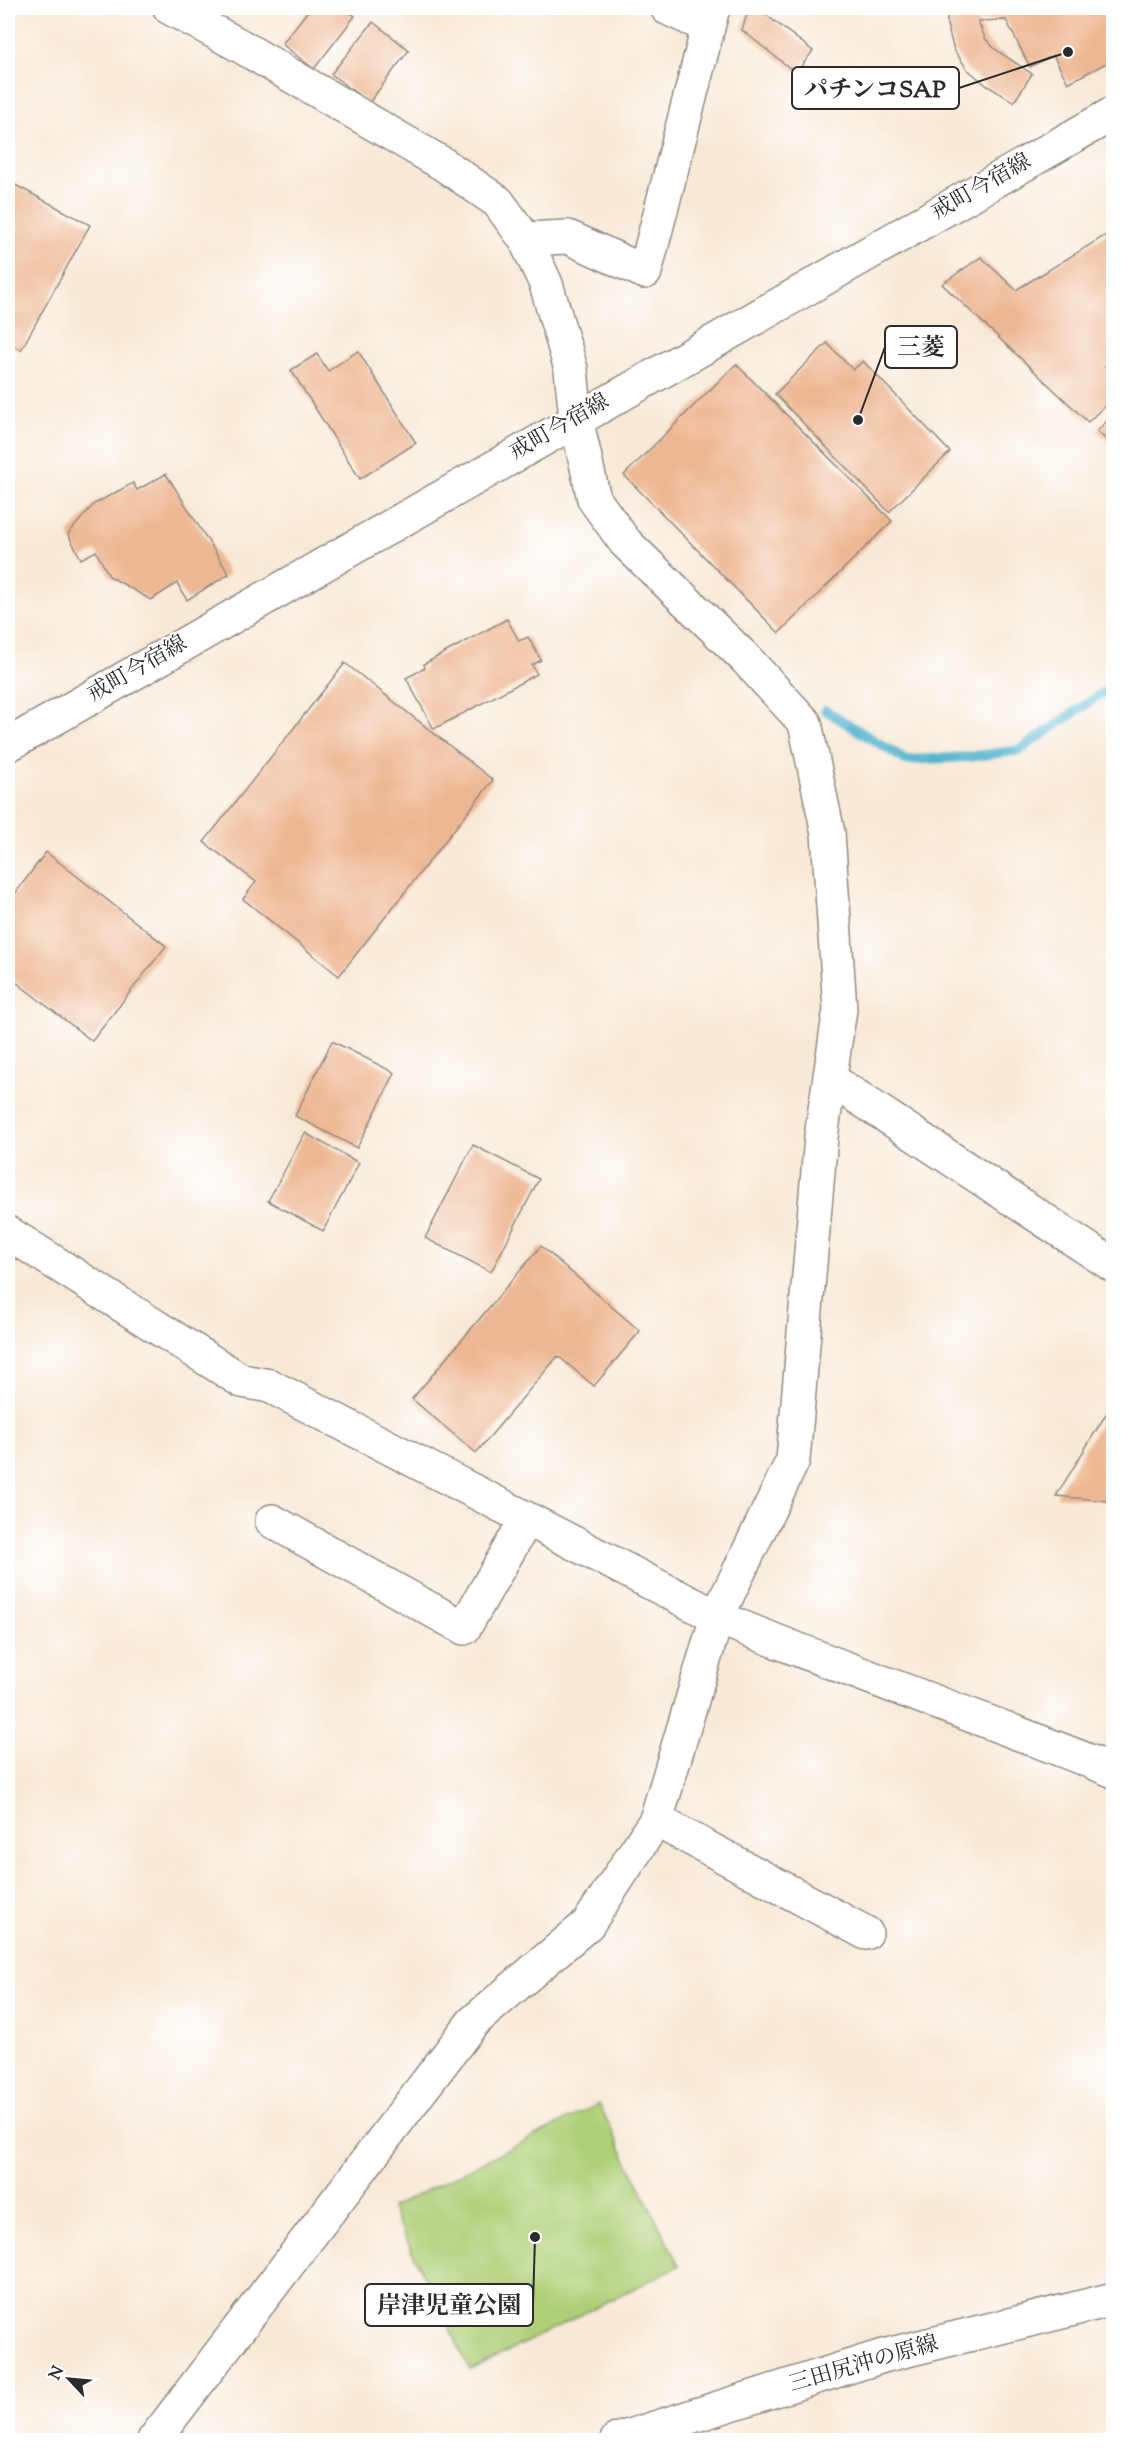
<svg xmlns="http://www.w3.org/2000/svg" width="1121" height="2448" viewBox="0 0 1121 2448" font-family="'Sorts Mill Goudy','Noto Serif JP',serif">
  <rect width="100%" height="100%" fill="#fff"/>
  <filter id="ink" filterUnits="userSpaceOnUse"><feTurbulence type="fractalNoise" baseFrequency=".0167" numOctaves="2"/><feDisplacementMap in="SourceGraphic" scale="12" xChannelSelector="R" yChannelSelector="G"/><feConvolveMatrix kernelMatrix="1 2 1 2 8 2 1 2 1" color-interpolation-filters="sRGB"/></filter>
  <filter id="wash" filterUnits="userSpaceOnUse"><feTurbulence type="fractalNoise" baseFrequency=".008" numOctaves="4" result="noise"/><feDisplacementMap in="SourceGraphic" scale="24" xChannelSelector="R" yChannelSelector="G"/><feGaussianBlur stdDeviation="1.35" result="paint"/><feColorMatrix in="noise" values="0 0 0 0 0 0 0 0 0 0 0 0 0 0 0 0 0 1.4 0 .05"/><feComposite in="paint" operator="in"/></filter>
  <g filter="url(#wash)">
    <rect width="100%" height="100%" fill="#f8e9d7"/>
    <!-- green -->
    <path fill="#afcf76" stroke="#6d7d50" stroke-width="1.5" d="M599 2104 679 2266 470 2370 391 2208Z"/>
    <g fill="none" stroke-linecap="round" stroke-linejoin="round">
      <!-- stream -->
      <path stroke="#4eb1cd" stroke-width="10" d="M825 710 906 760 968 757 1020 750 1114 685"/>
    </g>
    <g id="blocks">
      <!-- building -->
      <path fill="#eeb793" d="M310 8H343L355 16 314 69 282 44Z
        M749 8H757L813 51 796 73 742 30Z
        M947 8H1114V59L1068 83 1053 55 1030 67 1006 20 978 21 985 38 995 49 1032 74 1014 102 986 85 967 69 954 50 947 25Z
        M373 22 409 50 369 103 331 74Z
        M8 181 90 225 21 350 8 343Z
        M1114 230V359L1105 366 1114 376V397L1088 422 942 284 981 257 1016 290Z
        M827 343 853 370 863 361 950 452 889 512 775 394Z
        M358 351 416 443 360 479 291 370 317 354 328 371Z
        M736 364 892 521 779 633 624 475Z
        M1114 414V447L1097 431Z
        M166 474 229 574 187 600 177 583 151 600 109 576 96 551 81 559 68 534 94 504 133 483 137 490Z
        M507 619 519 641 528 637 541 660 532 665 537 674 434 729 406 678 425 668 424 664Z
        M345 663 493 780 339 976 243 899 256 882 204 842Z
        M46 852 166 946 92 1041 8 976V903Z
        M332 1041 395 1073 357 1148 295 1116Z
        M305 1133 359 1163 323 1231 268 1201Z
        M473 1145 539 1179 491 1272 425 1238Z
        M541 1246 640 1331 594 1386 558 1356 476 1453 412 1399Z
        M1114 1401V1491L1107 1501 1056 1496Z"/>
    </g>
  </g>
  <g filter="url(#ink)">
    <use href="#blocks" fill-opacity="0" stroke="#928a81" stroke-width="1.5"/>
    <g fill="none" stroke-linecap="round" stroke-linejoin="round">
      <defs>
        <path id="minor" d="M667 8 708 27
          M525 239 568 237 645 272 713 8
          M8 745 1114 113
          M830 1079 1114 1266
          M8 1233 242 1381 270 1386 717 1617C848 1672 982 1717 1114 1771
          M272 1521 464 1628 526 1520
          M656 1820 866 1933
          M154 2440 473 2022 588 1924 656 1820 717 1617 793 1460 821 1137 840 1009 828 833 805 723 745 658 625 542 594 499 576 418 571 369 546 284 525 239 498 202 443 164 237 44 170 8
          M617 2440 883 2356 1114 2299"/>
      </defs>
      <!-- minor casing -->
      <use href="#minor" stroke="#928a81" stroke-width="36"/>
      <!-- minor -->
      <use href="#minor" stroke="#fff" stroke-width="33"/>
    </g>
  </g>
  <g text-anchor="middle" dominant-baseline="central" stroke-width="4.5" stroke-linejoin="round" paint-order="stroke">
    <!-- street labels -->
    <g font-size="22" fill="#2b2b2b" stroke="#fff">
      <text transform="translate(982 188) rotate(-30)">戒町今宿線</text>
      <text transform="translate(560 428) rotate(-30)">戒町今宿線</text>
      <text transform="translate(138 670) rotate(-30)">戒町今宿線</text>
      <text transform="translate(864 2365) rotate(-16)">三田尻沖の原線</text>
    </g>
  </g>
  <!-- callouts -->
  <path fill="none" stroke="#2b2b2b" stroke-width="2" d="M1068 52L959 88M858 420L885 347M535 2237L533 2305"/>
  <g fill="#2b2b2b" stroke="#fff" stroke-width="2">
    <circle cx="1068" cy="52" r="6"/>
    <circle cx="858" cy="420" r="6"/>
    <circle cx="535" cy="2237" r="6"/>
  </g>
  <g fill="#fff" stroke="#2b2b2b" stroke-width="2">
    <rect x="792" y="67" width="167" height="42" rx="6"/>
    <rect x="885" y="326" width="72" height="42" rx="6"/>
    <rect x="365" y="2284" width="168" height="42" rx="6"/>
  </g>
  <g font-size="24" text-anchor="middle" font-weight="bold" fill="#2b2b2b">
    <text x="875" y="97">パチンコSAP</text>
    <text x="921" y="355">三菱</text>
    <text x="449" y="2313">岸津児童公園</text>
  </g>
  <!-- margin -->
  <rect width="1121" height="2448" fill="none" stroke="#fff" stroke-width="30"/>
  <!-- north arrow -->
  <g transform="translate(69 2379) rotate(296)" stroke="#ffffff" stroke-width="4.5" paint-order="stroke">
  <path d="M0-4.5L10 22L0 15L-10 22Z" fill="#2b2b2b"/>
  <text y="-9" font-size="16" font-weight="bold" text-anchor="middle" fill="#2b2b2b">N</text>
  </g>
</svg>
